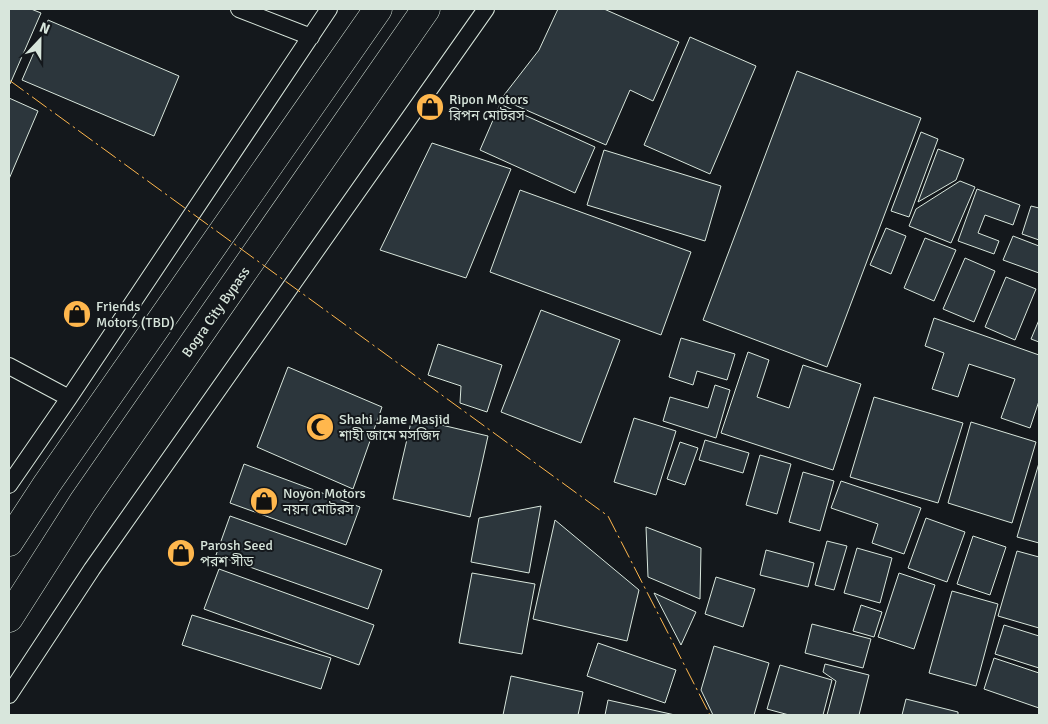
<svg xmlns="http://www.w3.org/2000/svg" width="1048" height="724" viewBox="0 0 1048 724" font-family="Signika,'Noto Sans Bengali',sans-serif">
  <rect width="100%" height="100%" fill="#14181c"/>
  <!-- building -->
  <path fill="#2c363c" stroke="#d8e6dc" d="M9 9H31L41 13 10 84H9Z
    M558 9H604L679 42 653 101 630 90 606 145 501 99 539 50Z
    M48 20 179 76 154 136 22 80Z
    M690 37 756 66 710 174 644 145Z
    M797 71 921 118 827 367 703 320Z
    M9 98 38 111 9 179Z
    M500 104 595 147 575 193 480 150Z
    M921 132 938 139 909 217 891 211Z
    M432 143 511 169 466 278 380 250Z
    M938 149 964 159 956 180 918 202Z
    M604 150 721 186 705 241 587 205Z
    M960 181 975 187 951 243 909 226 916 209Z
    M977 189 1020 205 1013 225 985 215 978 233 999 241 994 254 958 241Z
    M520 190 691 252 661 335 490 272Z
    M1031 206 1039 208V240L1022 234Z
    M886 228 906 236 891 274 870 265Z
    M1013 236 1039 246V273L1003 260Z
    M925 238 956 250 934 301 904 288Z
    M965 258 995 271 974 322 943 309Z
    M1006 277 1036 289 1015 340 985 327Z
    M541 310 620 340 581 443 501 412Z
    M934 318 1039 355V401L1030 428 1001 418 1015 379 969 364 958 397 932 389 944 353 925 346Z
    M1039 320V342L1031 339Z
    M681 338 735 354 727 380 697 371 693 385 669 377Z
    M438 344 502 365 487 412 460 403 461 386 428 375Z
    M748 352 769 360 757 397 789 408 803 365 861 384 833 470 721 433Z
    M288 367 382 407 353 489 257 447Z
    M715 385 730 390 716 438 663 421 670 397 708 408Z
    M874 397 963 423 938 503 850 477Z
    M412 418 488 436 470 517 393 499Z
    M634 418 676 431 656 495 614 482Z
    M971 422 1036 442 1012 523 948 503Z
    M705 440 749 453 743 473 699 460Z
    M680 442 698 448 685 485 667 479Z
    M760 455 791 464 777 514 746 505Z
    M1039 463V543L1017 537Z
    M244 464 360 507 346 545 230 503Z
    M803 472 834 481 820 531 789 522Z
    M841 481 921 508 904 554 872 543 878 524 831 508Z
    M541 506 529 573 471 562 479 518Z
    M230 516 382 570 368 609 216 555Z
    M926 518 965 532 947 582 908 568Z
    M555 520 639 590 627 641 533 619Z
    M646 527 701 548 700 599 648 577Z
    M973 536 1006 547 990 595 957 584Z
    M827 541 847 546 834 590 815 585Z
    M857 548 892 558 880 603 844 593Z
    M766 550 814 563 808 587 760 575Z
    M1017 551 1039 557V628L998 616Z
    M219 569 374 625 359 665 204 609Z
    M472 573 535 584 522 654 459 643Z
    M899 573 935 585 914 649 878 637Z
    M716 577 755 589 743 627 705 614Z
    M952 591 998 604 976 686 929 673Z
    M654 593 696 612 681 645Z
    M861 605 882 612 874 637 853 631Z
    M192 615 331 658 321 689 182 645Z
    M812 624 871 639 863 668 805 653Z
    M1004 625 1039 636V668L995 654Z
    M598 643 676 670 665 703 587 676Z
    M714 646 769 663 754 715H713L701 690Z
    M994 658 1039 673V708L984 689Z
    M825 664 869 675 859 715H827L836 681 823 672Z
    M780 665 832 680 823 715H789L767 709Z
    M511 676 583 692 578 715H503Z
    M906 699 958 712V715H902Z
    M608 700 675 715H605Z"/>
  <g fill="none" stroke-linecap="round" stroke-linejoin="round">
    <defs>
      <path id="lane" d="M239 9 311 37
        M9 366 69 398
        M9 485 69 398 329 9
        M9 695 92 569 486 9"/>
      <path id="highway" d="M9 542 47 484 378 9
        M9 618 83 502 426 9"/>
    </defs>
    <!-- lane casing -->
    <use href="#lane" stroke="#d8e6dc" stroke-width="18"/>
    <!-- highway casing -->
    <use href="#highway" stroke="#d8e6dc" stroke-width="29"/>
    <!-- lane -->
    <use href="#lane" stroke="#14181c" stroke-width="16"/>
    <!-- highway -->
    <use href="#highway" stroke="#14181c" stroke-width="28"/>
    <!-- power -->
    <path stroke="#ffb74d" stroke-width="1" stroke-dasharray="18 4 2.5 4" stroke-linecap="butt" d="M9 80 608 516 710 715"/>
  </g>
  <!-- icons -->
  <defs>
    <symbol id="shop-disc" viewBox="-11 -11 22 22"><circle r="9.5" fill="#ffb74d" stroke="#14181c"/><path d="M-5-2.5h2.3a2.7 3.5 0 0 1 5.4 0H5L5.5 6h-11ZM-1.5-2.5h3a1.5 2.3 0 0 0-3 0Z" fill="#111"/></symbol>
    <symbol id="mosque-disc" viewBox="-11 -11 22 22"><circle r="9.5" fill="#ffb74d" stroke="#14181c"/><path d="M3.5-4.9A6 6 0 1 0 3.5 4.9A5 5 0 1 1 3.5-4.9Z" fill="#111"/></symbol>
  </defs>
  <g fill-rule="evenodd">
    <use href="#shop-disc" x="414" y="91" width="32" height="32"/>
    <use href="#shop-disc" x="61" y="298" width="32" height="32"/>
    <use href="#mosque-disc" x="304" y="411" width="32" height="32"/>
    <use href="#shop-disc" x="248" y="485" width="32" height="32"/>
    <use href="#shop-disc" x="165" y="537" width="32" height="32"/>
  </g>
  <g text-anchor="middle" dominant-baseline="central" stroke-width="4" stroke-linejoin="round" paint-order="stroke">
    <!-- poi labels -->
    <g font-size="14" fill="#d8e6dc" stroke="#14181c" text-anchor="start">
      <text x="449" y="99">Ripon Motors<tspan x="449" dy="16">রিপন মোটরস</tspan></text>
      <text x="96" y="306">Friends<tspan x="96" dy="16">Motors (TBD)</tspan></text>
      <text x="339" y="419">Shahi Jame Masjid<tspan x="339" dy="16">শাহী জামে মসজিদ</tspan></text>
      <text x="283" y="493">Noyon Motors<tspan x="283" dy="16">নয়ন মোটরস</tspan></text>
      <text x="200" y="545">Parosh Seed<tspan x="200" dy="16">পরশ সীড</tspan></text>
    </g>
    <!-- street labels -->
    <g font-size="14" fill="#d8e6dc" stroke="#14181c">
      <text transform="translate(216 312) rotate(-55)">Bogra City Bypass</text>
    </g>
  </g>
  <!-- border -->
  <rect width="1048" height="724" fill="none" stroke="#d8e6dc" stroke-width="20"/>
  <!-- north arrow -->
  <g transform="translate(40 40) rotate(22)" stroke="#14181c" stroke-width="4" paint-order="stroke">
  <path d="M0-4L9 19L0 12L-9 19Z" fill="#d8e6dc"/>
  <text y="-8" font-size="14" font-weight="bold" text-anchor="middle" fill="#d8e6dc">N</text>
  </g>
</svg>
